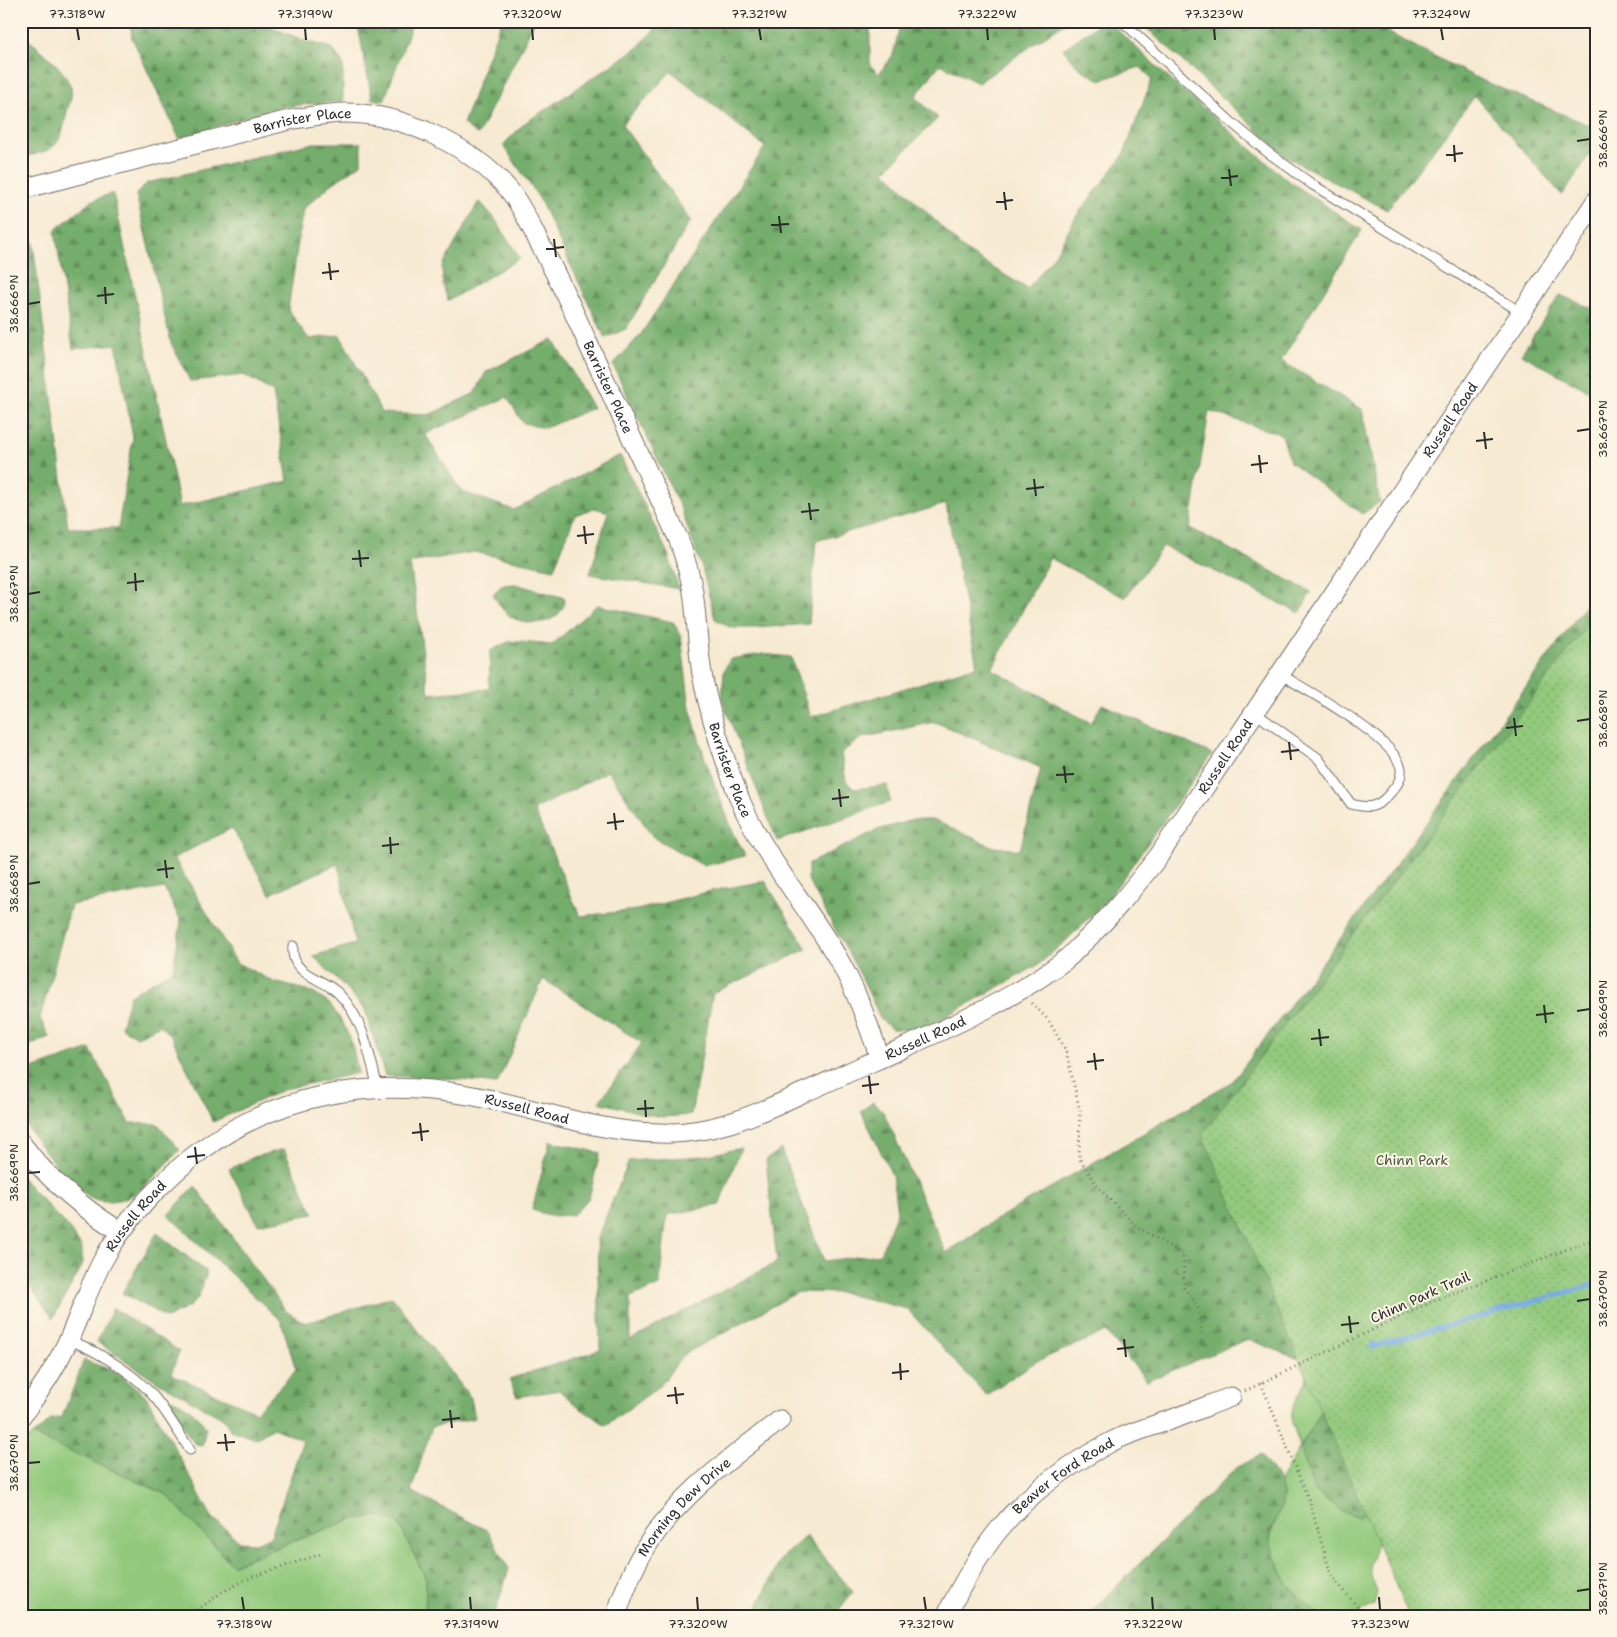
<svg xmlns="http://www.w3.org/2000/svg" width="1617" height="1637" viewBox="0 0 1617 1637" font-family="'Shantell Sans',sans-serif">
  <defs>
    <pattern id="forest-firs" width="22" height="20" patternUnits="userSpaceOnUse" patternTransform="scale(1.25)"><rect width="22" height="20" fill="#75ad6c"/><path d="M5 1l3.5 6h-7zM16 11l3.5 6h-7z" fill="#608d59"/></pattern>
    <pattern id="park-dots" width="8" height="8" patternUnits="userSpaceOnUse" patternTransform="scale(1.25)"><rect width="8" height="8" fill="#92c97c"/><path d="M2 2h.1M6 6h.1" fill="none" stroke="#77a366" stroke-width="1.8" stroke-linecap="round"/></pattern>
  </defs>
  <rect width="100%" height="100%" fill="#fcf5e5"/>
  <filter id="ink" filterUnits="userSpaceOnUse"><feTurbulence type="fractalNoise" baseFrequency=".02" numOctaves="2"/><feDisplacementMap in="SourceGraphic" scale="10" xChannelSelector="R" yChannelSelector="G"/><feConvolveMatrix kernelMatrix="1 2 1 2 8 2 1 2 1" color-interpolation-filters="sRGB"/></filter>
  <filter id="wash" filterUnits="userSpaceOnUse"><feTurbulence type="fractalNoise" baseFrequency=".0096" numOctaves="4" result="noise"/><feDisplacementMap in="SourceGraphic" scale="20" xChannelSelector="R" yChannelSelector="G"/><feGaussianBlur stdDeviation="1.12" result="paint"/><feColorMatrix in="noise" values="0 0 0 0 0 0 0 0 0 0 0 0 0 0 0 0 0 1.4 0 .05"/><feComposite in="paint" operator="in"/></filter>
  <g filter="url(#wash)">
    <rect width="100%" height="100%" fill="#f7ead3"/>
    <!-- grass -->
    <path fill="#92c97c" stroke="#5e7a54" d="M1314 1365 1433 1386 1370 1564 1371 1576 1377 1592 1374 1605 1353 1616H1322L1311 1609 1298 1597 1284 1578 1275 1559 1270 1539 1283 1496 1280 1481 1300 1447 1291 1419 1293 1407Z
      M33 1435 166 1494 232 1565 352 1519 379 1516 398 1522 426 1579 425 1616H21V1445Z"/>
    <!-- forest -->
    <path fill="url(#forest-firs)" stroke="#506c4c" d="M130 21H256L306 41 332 48 343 64V101L279 107 179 138 132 38Z
      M357 21H413L384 101 372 99Z
      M501 21H535L478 135 463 124Z
      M663 21H870V65L879 74 893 55 901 21H1067L978 83 940 64 915 97 938 118 885 171 967 252 1028 289 1056 253 1077 215 1123 156 1152 79 1140 67 1100 80 1079 68 1063 49 1103 21H1108L1174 83 1286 179 1362 230 1281 361 1362 409 1380 502 1362 514 1290 462 1282 435 1209 411 1190 528 1311 592 1300 613 1163 546 1125 598 1050 558 992 669 1091 723 1102 704 1212 754 1107 900 1070 937 1038 965 936 1022 910 1030 892 1029 881 1020 862 978 808 880V864L877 830 912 820H933L994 847 1020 850 1041 768 935 722 861 738 841 753 846 781 854 789 887 785 890 802 777 841 722 700 724 671 730 659 763 654 791 657 811 717 977 666 946 504 816 541 809 624 756 628H731L715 619 702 568 681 509 613 365 641 334 765 147 671 71 622 125 691 220 626 329 605 338 539 198 503 145 525 123 636 49Z
      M1139 21H1396L1389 33 1481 80 1596 128V146L1562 195 1475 96 1387 210 1285 156Z
      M21 34C38 47 64 67 71 88 73 94 69 105 67 111 61 146 56 151 21 157Z
      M313 143H361V164L332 184 303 209 288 310 309 339 340 335 382 413 429 415 475 393 486 372 553 339 593 408 545 428 523 423 507 397 425 434 461 491 514 510 620 455 668 554 679 589 590 574 608 512 595 508 575 515 554 569 474 552 410 563 429 694 489 689 490 651 510 641 552 645 597 605 673 622 681 636 690 708 705 759 731 827 745 856 704 866 653 837 608 771 534 810 580 916 637 910 711 891 765 881 807 949 713 993 691 1115 663 1117 641 1113 599 1102 642 1043 543 979 497 1084 445 1078 385 1076 365 1010 344 986 313 956 355 944 338 864 270 894 232 828 174 858 237 963 274 982 310 991 330 1004 344 1025 353 1047 358 1073 285 1089 213 1122 172 1038 160 1025 137 1037 121 1027 130 995 173 970 181 921 164 888 71 905 40 1018 49 1037 21 1049V228L32 234 68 528H118L133 438 116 344 73 349 55 230 91 201 113 193 180 506 288 481 273 392 244 375 190 381 171 343 136 194 147 183Z
      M479 201 493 216 520 258 448 301 443 285 442 267Z
      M1560 295 1596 310V395L1521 354Z
      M515 584 565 598C564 623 533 628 513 618 503 612 498 603 493 594L502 585Z
      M1596 591V1320L1370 1510 1358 1518 1342 1511 1314 1491 1300 1447 1325 1405 1314 1365 1248 1339 1147 1381 1106 1332 1037 1361 986 1395 907 1309 844 1293 798 1292 683 1355 660 1386 606 1425 578 1407 559 1390 517 1397 509 1379 600 1350 597 1238 629 1161 703 1156 741 1148 719 1205 667 1215 659 1286 630 1297V1340L777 1262 766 1160 781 1149 824 1261 880 1254 897 1212 892 1175 861 1111 873 1102 884 1113 946 1253 990 1223 1233 1081 1394 867Z
      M90 1049 130 1123 158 1124 180 1150C165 1165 143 1194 122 1199 114 1202 100 1202 92 1198 76 1191 26 1132 21 1115 19 1105 21 1083 21 1073Z
      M550 1141 600 1153 589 1198 573 1215 552 1216 532 1210Z
      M284 1149 314 1214 258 1224 229 1169 254 1157Z
      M21 1177 71 1231 82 1248V1266L53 1318 21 1274Z
      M195 1186 287 1312 306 1323 392 1297 471 1398 475 1418 432 1427 411 1491 488 1531 509 1569 494 1616H425L426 1579 398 1522 379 1516 352 1519 232 1565 166 1494 33 1435 52 1419 62 1417 84 1360 117 1372 146 1396 212 1517 240 1542 256 1543 271 1536 303 1440 273 1428 256 1439 230 1430 225 1420 158 1382 97 1342 113 1308 179 1351 171 1374 256 1412 296 1370 281 1321 168 1215Z
      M157 1233 207 1272 198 1298 190 1306 167 1318 122 1293Z
      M166 1397C187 1405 194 1410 206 1428L202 1446 194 1443 168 1406Z
      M1261 1455C1269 1468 1282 1479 1283 1495 1284 1509 1271 1524 1270 1539 1270 1542 1272 1546 1273 1550 1281 1577 1297 1601 1322 1616H1089L1108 1595 1237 1467Z
      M806 1536 853 1592 834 1616H753L782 1557Z"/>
    <!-- park -->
    <path fill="url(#park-dots)" stroke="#5e7a54" d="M1596 614V1616H1409L1202 1134Z"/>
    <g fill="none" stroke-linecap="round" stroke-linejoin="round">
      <!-- stream -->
      <path stroke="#76aae3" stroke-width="5" d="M1371 1347 1596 1284"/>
    </g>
  </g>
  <g filter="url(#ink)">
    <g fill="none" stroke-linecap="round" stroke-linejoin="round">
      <defs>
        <path id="service" d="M1122 21 1231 122 1266 151 1313 185 1521 312
          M1254 712 1318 758 1351 804C1370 809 1378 808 1391 792 1397 785 1402 779 1401 769 1397 739 1306 690 1280 674
          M293 946C290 976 322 977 338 993 363 1017 370 1056 378 1089
          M68 1339C100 1353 133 1371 155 1398 168 1414 179 1433 190 1450"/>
        <g id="minor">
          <path id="s1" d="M30 187 289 120C308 117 327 113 346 113 404 114 471 146 509 190 522 206 530 225 539 242 558 277 574 312 590 348 620 412 649 476 679 540 685 559 692 579 694 599 697 624 698 649 702 674 710 717 724 759 740 800 764 857 806 904 837 957 856 989 868 1024 880 1058"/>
          <path d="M21 1143C48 1180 82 1208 121 1232"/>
          <path id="s2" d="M21 1416C40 1392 56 1367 69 1339 80 1314 89 1287 102 1262 123 1222 166 1176 203 1149 282 1092 374 1078 468 1095 532 1106 593 1132 659 1133 710 1135 753 1116 798 1095 824 1084 849 1072 874 1061 938 1032 1009 1003 1065 960 1072 955 1078 947 1085 941 1112 915 1135 886 1158 857L1596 201"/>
          <path id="s3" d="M616 1616C623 1594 631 1572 643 1552 676 1497 730 1459 780 1420"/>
          <path id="s4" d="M946 1616C962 1584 979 1553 1002 1526 1031 1491 1073 1462 1113 1441 1130 1433 1149 1427 1167 1421 1188 1414 1209 1405 1231 1397"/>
        </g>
      </defs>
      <!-- service casing -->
      <use href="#service" stroke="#726e66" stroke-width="11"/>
      <!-- minor casing -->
      <use href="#minor" stroke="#726e66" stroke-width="21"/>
      <!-- path -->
      <path stroke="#726e66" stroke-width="3" stroke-dasharray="1 4" stroke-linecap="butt" d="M1032 1003 1049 1021 1066 1051 1080 1111 1079 1158 1099 1188 1137 1227 1183 1254 1184 1288C1199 1305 1200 1313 1202 1335
        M1261 1383 1310 1503 1331 1575 1365 1616
        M1245 1391 1431 1302 1596 1238
        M189 1616 222 1592 252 1577 321 1554"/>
      <!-- service -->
      <use href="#service" stroke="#fff" stroke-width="9"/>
      <!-- minor -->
      <use href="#minor" stroke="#fff" stroke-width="19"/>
    </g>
  </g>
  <!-- ticks -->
  <path fill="none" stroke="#2b2b2b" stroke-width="2" d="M77 28 79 40M305 28 306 40M532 28 533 40M759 28 761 40M987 28 988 40M1214 28 1215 40M1441 28 1443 40M1577 141 1590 139M1454 145 1455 162M1446 155 1463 153M1229 169 1231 186M1221 178 1238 176M1004 192 1006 210M996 202 1013 200M779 216 781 233M771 225 789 224M554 239 556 257M546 249 564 247M329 263 331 280M322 273 339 271M105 287 106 304M97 296 114 294M28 304 40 302M1577 431 1590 429M1484 432 1486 449M1476 441 1493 439M1259 455 1261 473M1251 465 1268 463M1034 479 1036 496M1026 489 1044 487M809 503 811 520M801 512 819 510M584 526 586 544M577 536 594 534M359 550 361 567M352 559 369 558M135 573 136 591M127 583 144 581M28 594 40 592M1514 718 1516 736M1577 721 1590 719M1506 728 1523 726M1289 742 1291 760M1281 752 1299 750M1064 766 1066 783M1056 775 1074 774M839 789 841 807M832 799 849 797M614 813 616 830M607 823 624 821M390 837 391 854M382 846 399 844M165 860 167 878M157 870 174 868M28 884 40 882M1544 1005 1546 1023M1577 1011 1590 1009M1536 1015 1554 1013M1319 1029 1321 1046M1311 1039 1329 1037M1094 1053 1096 1070M1087 1062 1104 1060M869 1076 871 1094M862 1086 879 1084M645 1100 646 1117M637 1109 654 1108M420 1123 422 1141M412 1133 429 1131M195 1147 197 1164M187 1157 205 1155M28 1173 40 1172M1577 1301 1590 1299M1349 1316 1351 1333M1341 1325 1359 1323M1124 1339 1126 1357M1117 1349 1134 1347M900 1363 901 1380M892 1373 909 1371M675 1387 677 1404M667 1396 684 1394M450 1410 452 1428M442 1420 460 1418M225 1434 227 1451M217 1443 235 1442M28 1463 40 1462M1577 1591 1590 1589M242 1597 244 1610M470 1597 471 1610M697 1597 698 1610M924 1597 926 1610M1152 1597 1153 1610M1379 1597 1380 1610"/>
  <g text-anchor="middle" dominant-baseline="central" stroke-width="4" stroke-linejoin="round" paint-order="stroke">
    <!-- street labels -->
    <g font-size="14" fill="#2b2b2b" stroke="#fcf5e5">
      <text stroke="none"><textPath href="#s1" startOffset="281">Barrister Place</textPath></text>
      <text stroke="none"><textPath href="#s1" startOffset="731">Barrister Place</textPath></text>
      <text stroke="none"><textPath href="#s2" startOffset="1911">Russell Road</textPath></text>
      <text stroke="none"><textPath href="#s2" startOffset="1506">Russell Road</textPath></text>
      <text stroke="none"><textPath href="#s1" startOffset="1136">Barrister Place</textPath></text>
      <text stroke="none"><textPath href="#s2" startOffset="1086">Russell Road</textPath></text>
      <text stroke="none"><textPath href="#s2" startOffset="666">Russell Road</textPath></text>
      <text stroke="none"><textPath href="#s2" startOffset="232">Russell Road</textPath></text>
      <text transform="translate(1420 1297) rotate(-24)">Chinn Park Trail</text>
      <text stroke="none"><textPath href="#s4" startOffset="186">Beaver Ford Road</textPath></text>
      <text stroke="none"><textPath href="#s3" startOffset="131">Morning Dew Drive</textPath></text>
    </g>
    <!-- park labels -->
    <g font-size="14" fill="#4a5a43" stroke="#fcf5e5">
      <text x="1412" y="1160">Chinn Park</text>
    </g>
  </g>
  <!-- margin -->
  <rect width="1617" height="1637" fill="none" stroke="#fcf5e5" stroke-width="55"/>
  <rect x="28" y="28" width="1562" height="1582" fill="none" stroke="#2b2b2b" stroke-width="2"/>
  <g font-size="12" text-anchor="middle" fill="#2b2b2b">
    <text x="77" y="18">77.318°W</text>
    <text x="305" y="18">77.319°W</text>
    <text x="532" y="18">77.320°W</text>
    <text x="759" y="18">77.321°W</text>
    <text x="987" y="18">77.322°W</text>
    <text x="1214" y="18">77.323°W</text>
    <text x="1441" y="18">77.324°W</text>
    <text transform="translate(1603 139) rotate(-90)" y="4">38.666°N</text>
    <text transform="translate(14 304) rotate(-90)" y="4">38.666°N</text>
    <text transform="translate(1603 429) rotate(-90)" y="4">38.667°N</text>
    <text transform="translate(14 594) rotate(-90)" y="4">38.667°N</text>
    <text transform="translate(1603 719) rotate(-90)" y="4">38.668°N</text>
    <text transform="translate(14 884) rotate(-90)" y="4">38.668°N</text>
    <text transform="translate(1603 1009) rotate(-90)" y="4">38.669°N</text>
    <text transform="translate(14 1173) rotate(-90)" y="4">38.669°N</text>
    <text transform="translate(1603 1299) rotate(-90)" y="4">38.670°N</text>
    <text transform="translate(14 1463) rotate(-90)" y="4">38.670°N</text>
    <text transform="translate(1603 1589) rotate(-90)" y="4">38.671°N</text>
    <text x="244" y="1628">77.318°W</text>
    <text x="471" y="1628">77.319°W</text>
    <text x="698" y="1628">77.320°W</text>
    <text x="926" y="1628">77.321°W</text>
    <text x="1153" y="1628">77.322°W</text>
    <text x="1380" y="1628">77.323°W</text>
  </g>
</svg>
